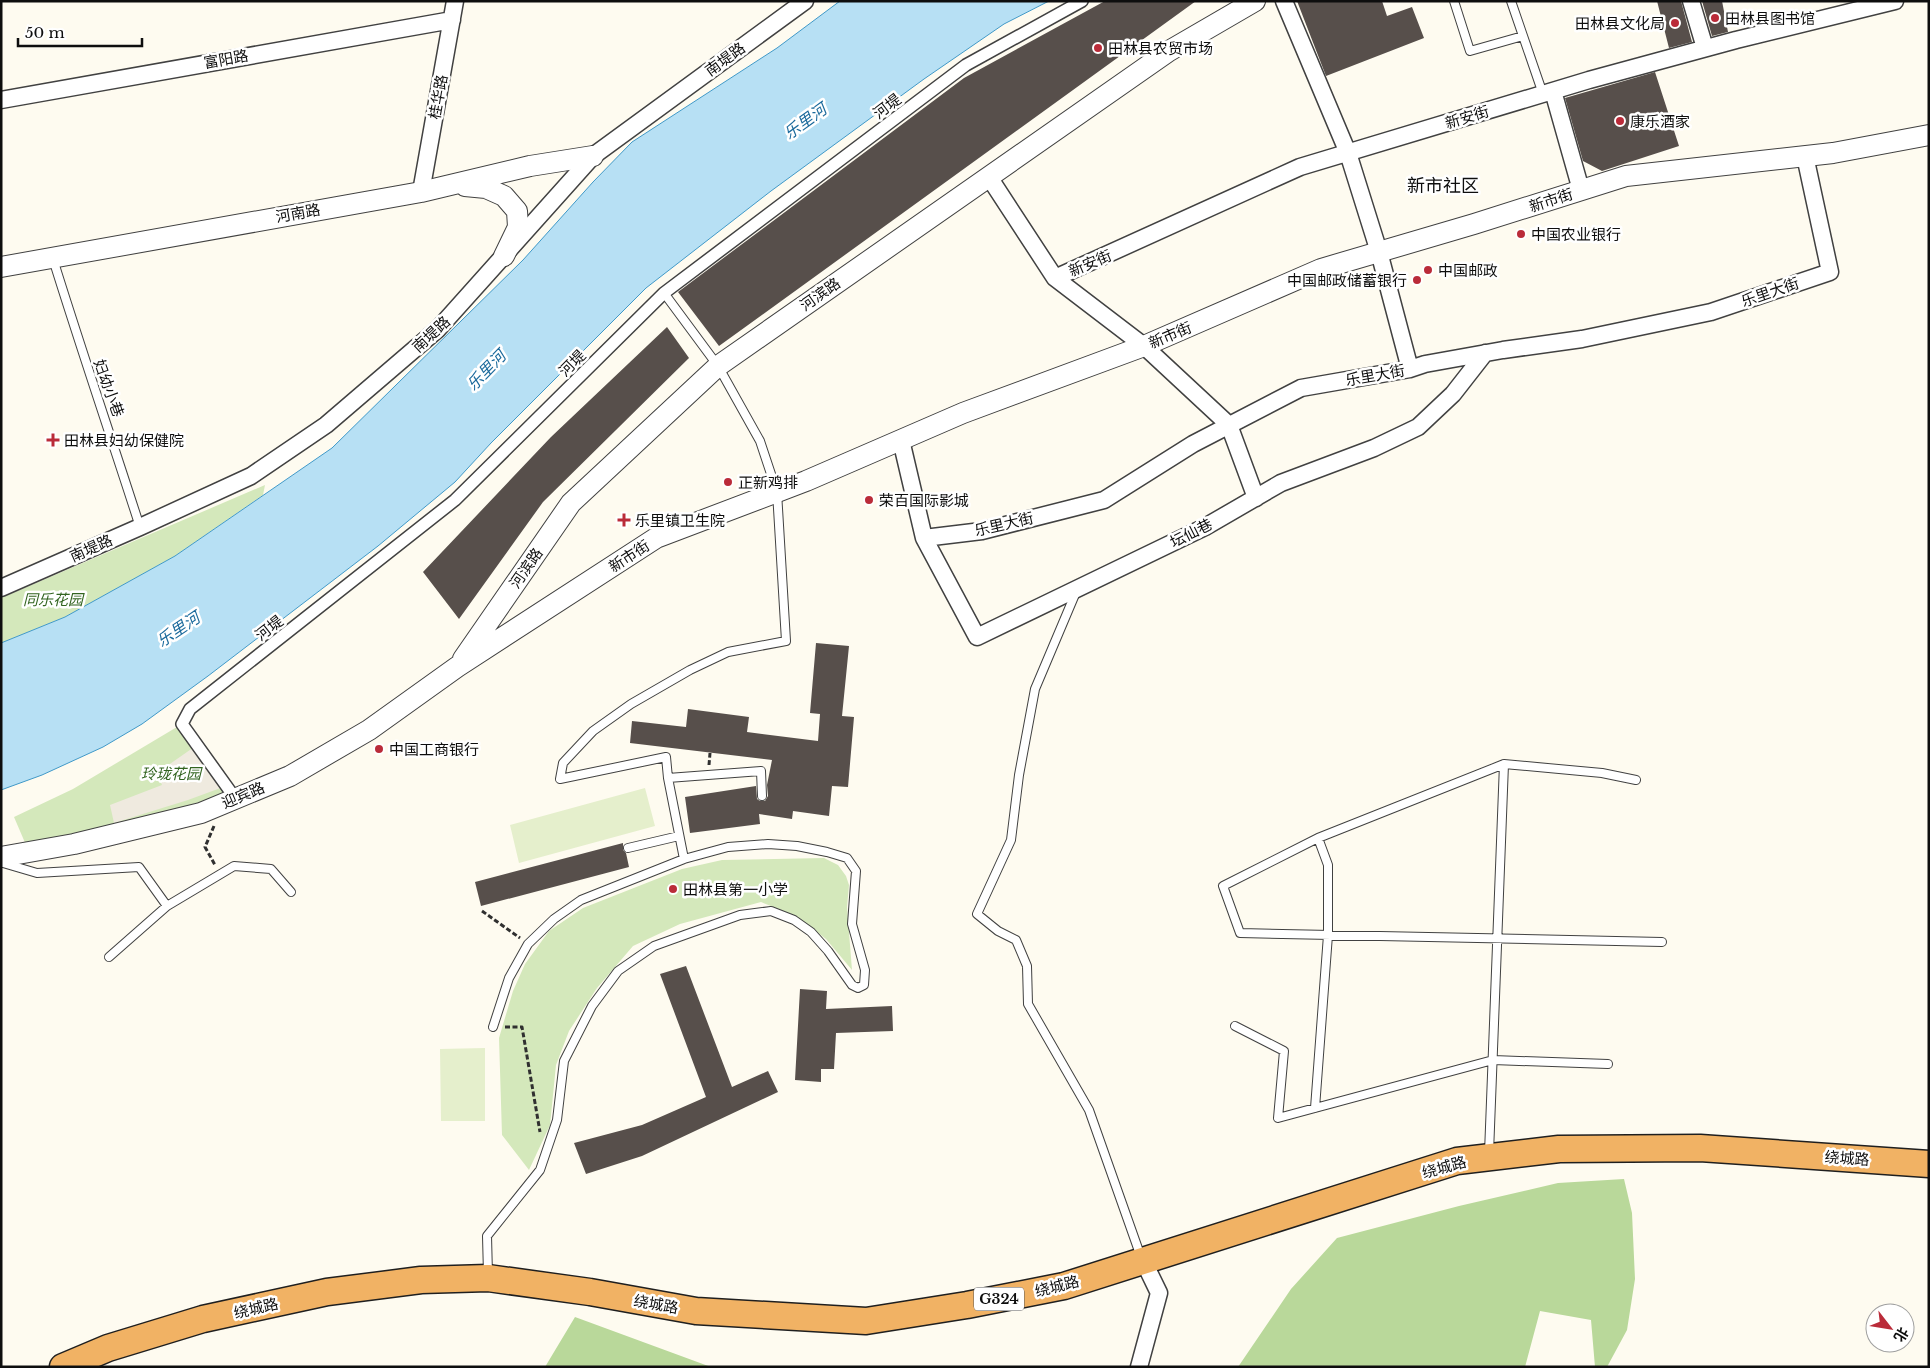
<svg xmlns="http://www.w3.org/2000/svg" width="1930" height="1368" viewBox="0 0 1930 1368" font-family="'Libre Baskerville','Noto Sans SC',serif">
  <rect width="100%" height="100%" fill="#fefbf0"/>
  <!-- green -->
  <path fill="#d4e8bb" d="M265 485 263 495 175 556 65 617 1 643V598Z
    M182 724 231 793 156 815 26 845 14 817 73 789Z
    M824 858 838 865 846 876 849 885 847 907 852 970 826 939 796 916 761 902 680 924 633 946 597 988 569 1031 556 1065 550 1125 529 1170 502 1135 499 1038 513 991 525 964 549 931 583 908 682 869 722 860Z"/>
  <!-- forest -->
  <path fill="#b9d89a" d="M1624 1179 1632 1213 1635 1279 1627 1330 1607 1367H1595L1591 1320 1540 1311 1525 1367H1238L1291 1289 1337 1238 1459 1206 1558 1183Z
    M575 1317 711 1367H545Z"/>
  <!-- pitch -->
  <path fill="#e5efcc" d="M645 788 655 826 519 863 510 825Z
    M485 1048V1121H441L440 1049Z"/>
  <!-- plaza -->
  <path fill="#efeadf" d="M197 745 226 786 188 800 114 823 110 805 162 785 157 773Z"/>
  <!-- water -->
  <path fill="#b7e0f4" stroke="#4099c8" d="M840 1H1049L1004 24 924 79 771 191 646 288 491 443 455 482 378 546 208 676 142 724 103 747 42 775 1 790V643L65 617 175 556 332 448 523 260 593 182 632 142 777 48Z"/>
  <!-- building -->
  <path fill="#574f4b" d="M1105 1H1196L719 346 678 292 964 78Z
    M1297 1H1382L1387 16 1412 7 1424 38 1326 76Z
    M1657 1H1681L1692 42 1669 48Z
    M1702 1H1722L1728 32 1712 36Z
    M1655 72 1679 146 1602 171 1583 161 1565 98Z
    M667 327 689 358 543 502 459 619 423 572 551 437Z
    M816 643 849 646 842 716 854 717 848 787 832 786 829 816 793 811 792 819 759 814 760 824 690 833 685 797 756 786 757 799 760 801H765L768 796 767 785 772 760 630 743 632 721 686 727 688 709 749 717 747 732 818 741 820 714 810 713Z
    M623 843V850L626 853 629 867 481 906 475 882Z
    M686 966 732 1087 768 1071 778 1092 642 1156 586 1174 574 1143 642 1125 706 1097 660 974Z
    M800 989 827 991 826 1009 892 1006 893 1031 836 1033 834 1069H821V1082L795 1080Z"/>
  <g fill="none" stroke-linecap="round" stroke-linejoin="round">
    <defs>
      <path id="service" d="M1454 1 1470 51 1523 36
        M1511 1 1543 94
        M53 259C81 349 111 437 140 527
        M664 293 718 366 760 441 777 492 786 641 728 652 690 670 631 704 593 731 563 763 560 779 666 757 668 778 761 771 762 796
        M1076 592 1035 689 1019 775 1011 840 977 914 998 931 1016 940 1027 966 1028 1004 1089 1110 1141 1257
        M668 778 684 859
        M1636 780 1602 773 1504 764 1318 838 1223 886 1240 933 1662 942
        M628 848 679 836
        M3 863 37 873 139 867 167 906
        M109 957 167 906 234 866 271 869 291 892
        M1235 1026 1284 1051 1278 1118 1493 1060 1608 1064
        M1315 1108 1328 935V865L1318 838
        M1489 1153 1504 764
        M488 1274 487 1236 540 1170 557 1120 564 1061 592 1006 618 971 654 946 740 915 771 911 794 920 811 932 828 951 852 985 858 988 864 985 865 970 852 924 856 871 847 858 827 852 797 846 768 844 728 847 684 859 581 900 554 919 528 944 509 978 493 1027"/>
      <path id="pedestrian" d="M235 798 182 724 190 709 455 500 664 293 966 65 1082 1"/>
      <path id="minor" d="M1284 1 1348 153 1379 252 1410 369
        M1691 1 1705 48
        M1553 91 1581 190
        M1 100 452 20
        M989 177 1055 278 1144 346 1229 425 1256 498
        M421 192 455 1
        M1055 278 1300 167 1589 80 1736 40 1895 1
        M901 440 924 538 982 531 1104 500 1193 444 1301 388 1410 369 1425 364 1503 350 1582 339 1711 312 1830 272 1805 156
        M924 538 977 637 1205 527 1281 483 1374 448 1418 427 1453 394 1485 353
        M1 588 140 527 251 476 326 425 438 329 593 156 805 1
        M1139 1367 1159 1293 1143 1260"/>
      <path id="tertiary" d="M465 186 486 188 504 196 517 211 518 227 504 256
        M1 267 421 192 530 166 593 156
        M463 659 571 503 718 366 1169 51 1255 1
        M1 857 74 844 201 813 290 776 369 730 457 667 656 538 806 481 963 413 1144 346 1321 269 1474 224 1626 176 1833 153 1929 135"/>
      <path id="trunk" d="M63 1367 108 1348 203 1319 327 1292 421 1280 488 1278 590 1292 696 1311 866 1321 967 1305 1064 1286 1457 1161 1559 1149 1700 1148 1929 1164"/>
    </defs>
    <!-- service casing -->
    <use href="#service" stroke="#414141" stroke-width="10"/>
    <!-- pedestrian casing -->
    <use href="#pedestrian" stroke="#414141" stroke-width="14"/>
    <!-- minor casing -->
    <use href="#minor" stroke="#414141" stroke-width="19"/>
    <!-- tertiary casing -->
    <use href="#tertiary" stroke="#414141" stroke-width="22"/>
    <!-- trunk casing -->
    <use href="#trunk" stroke="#1f1f1f" stroke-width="29"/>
    <!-- path -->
    <path stroke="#303030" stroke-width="3" stroke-dasharray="5 2.5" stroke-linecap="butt" d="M709 765 710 753
      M214 826 205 847 215 865
      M482 911 520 938
      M505 1027H522L540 1132"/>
    <!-- service -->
    <use href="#service" stroke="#fff" stroke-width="8"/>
    <!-- pedestrian -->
    <use href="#pedestrian" stroke="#fff" stroke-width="11"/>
    <!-- minor -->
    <use href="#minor" stroke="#fff" stroke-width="16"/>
    <!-- tertiary -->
    <use href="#tertiary" stroke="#fff" stroke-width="20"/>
    <!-- trunk -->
    <use href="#trunk" stroke="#f1b264" stroke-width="26"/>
  </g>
  <!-- markers -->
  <g fill="#ba2b39" stroke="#fff" stroke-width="2">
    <circle cx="1715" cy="18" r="5"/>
    <circle cx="1675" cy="23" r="5"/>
    <circle cx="1098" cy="48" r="5"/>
    <circle cx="1620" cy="121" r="5"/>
    <circle cx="1521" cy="234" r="5"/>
    <circle cx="1428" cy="270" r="5"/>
    <circle cx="1417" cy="280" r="5"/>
    <path d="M50.5 432.5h5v5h5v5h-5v5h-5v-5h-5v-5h5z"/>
    <circle cx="728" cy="482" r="5"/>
    <circle cx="869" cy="500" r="5"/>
    <path d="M621.5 512.5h5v5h5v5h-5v5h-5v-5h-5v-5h5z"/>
    <circle cx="379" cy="749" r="5"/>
    <circle cx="673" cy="889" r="5"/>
  </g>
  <g text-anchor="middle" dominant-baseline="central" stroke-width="5" stroke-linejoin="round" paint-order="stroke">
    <!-- shield labels -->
    <rect fill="#fff" stroke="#565656" stroke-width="1" x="974" y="1287.5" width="50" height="23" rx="4"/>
    <g font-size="14" font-weight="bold" fill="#0e0e0e">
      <text x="999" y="1299">G324</text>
    </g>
    <!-- poi labels -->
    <g font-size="15" fill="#0e0e0e" stroke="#fff" text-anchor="start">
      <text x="1725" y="18">田林县图书馆</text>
      <text x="1665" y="23" text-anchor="end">田林县文化局</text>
      <text x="1108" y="48">田林县农贸市场</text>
      <text x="1630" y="121">康乐酒家</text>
      <text x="1531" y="234">中国农业银行</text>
      <text x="1438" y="270">中国邮政</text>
      <text x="1407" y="280" text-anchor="end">中国邮政储蓄银行</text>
      <text x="64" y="440">田林县妇幼保健院</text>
      <text x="738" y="482">正新鸡排</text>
      <text x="879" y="500">荣百国际影城</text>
      <text x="635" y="520">乐里镇卫生院</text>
      <text x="389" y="749">中国工商银行</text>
      <text x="683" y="889">田林县第一小学</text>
    </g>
    <!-- street labels -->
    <g font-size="15" fill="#0e0e0e" stroke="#fff">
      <text transform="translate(226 59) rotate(-10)">富阳路</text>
      <text transform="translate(725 59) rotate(-36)">南堤路</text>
      <text transform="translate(438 97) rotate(-80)">桂华路</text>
      <text transform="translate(887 106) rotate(-37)">河堤</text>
      <text transform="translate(1467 117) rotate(-17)">新安街</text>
      <text transform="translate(1551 200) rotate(-18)">新市街</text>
      <text transform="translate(298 213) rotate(-10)">河南路</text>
      <text transform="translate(1090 263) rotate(-23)">新安街</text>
      <text transform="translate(1770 292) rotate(-19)">乐里大街</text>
      <text transform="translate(820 294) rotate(-35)">河滨路</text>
      <text transform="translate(431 334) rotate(-43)">南堤路</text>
      <text transform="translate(1170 335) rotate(-23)">新市街</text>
      <text transform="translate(572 363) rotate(-45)">河堤</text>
      <text transform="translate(1375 375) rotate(-10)">乐里大街</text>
      <text transform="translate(109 388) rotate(70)">妇幼小巷</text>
      <text transform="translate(1004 524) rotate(-13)">乐里大街</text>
      <text transform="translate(1191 533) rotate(-27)">坛仙巷</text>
      <text transform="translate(91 548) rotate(-24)">南堤路</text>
      <text transform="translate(629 556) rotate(-33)">新市街</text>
      <text transform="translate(526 568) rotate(-55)">河滨路</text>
      <text transform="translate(269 628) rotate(-38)">河堤</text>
      <text transform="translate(243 795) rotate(-23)">迎宾路</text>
      <text transform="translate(1847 1158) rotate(4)">绕城路</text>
      <text transform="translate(1444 1167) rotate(-15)">绕城路</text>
      <text transform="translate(1057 1286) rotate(-14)">绕城路</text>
      <text transform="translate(656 1304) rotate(10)">绕城路</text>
      <text transform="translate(256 1308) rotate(-13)">绕城路</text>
    </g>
    <!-- park labels -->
    <g font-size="15" font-style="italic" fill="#326420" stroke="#fff">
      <text x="53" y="599">同乐花园</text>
      <text x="171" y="773">玲珑花园</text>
    </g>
    <!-- water labels -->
    <g font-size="16" font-style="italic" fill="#1b6a9c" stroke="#fff">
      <text transform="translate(805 121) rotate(-36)">乐里河</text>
      <text transform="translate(486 370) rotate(-46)">乐里河</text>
      <text transform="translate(178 629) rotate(-34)">乐里河</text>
    </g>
    <!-- quarter labels -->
    <g font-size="18" fill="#0e0e0e" stroke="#fff">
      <text x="1443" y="186">新市社区</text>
    </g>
  </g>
  <!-- border -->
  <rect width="1930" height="1368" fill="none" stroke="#0e0e0e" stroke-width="5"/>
  <!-- north arrow -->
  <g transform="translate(1890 1328) rotate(121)"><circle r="24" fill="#ffffff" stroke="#9f9f9f"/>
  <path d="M0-4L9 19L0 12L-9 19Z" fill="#ba2b39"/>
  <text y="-8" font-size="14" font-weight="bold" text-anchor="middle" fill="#0e0e0e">北</text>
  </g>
  <!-- scale -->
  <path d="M18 38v8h124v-8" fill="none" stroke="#0e0e0e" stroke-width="2.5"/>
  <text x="25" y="38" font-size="15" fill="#0e0e0e" stroke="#ffffff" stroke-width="4" paint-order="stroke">50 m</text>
</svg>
